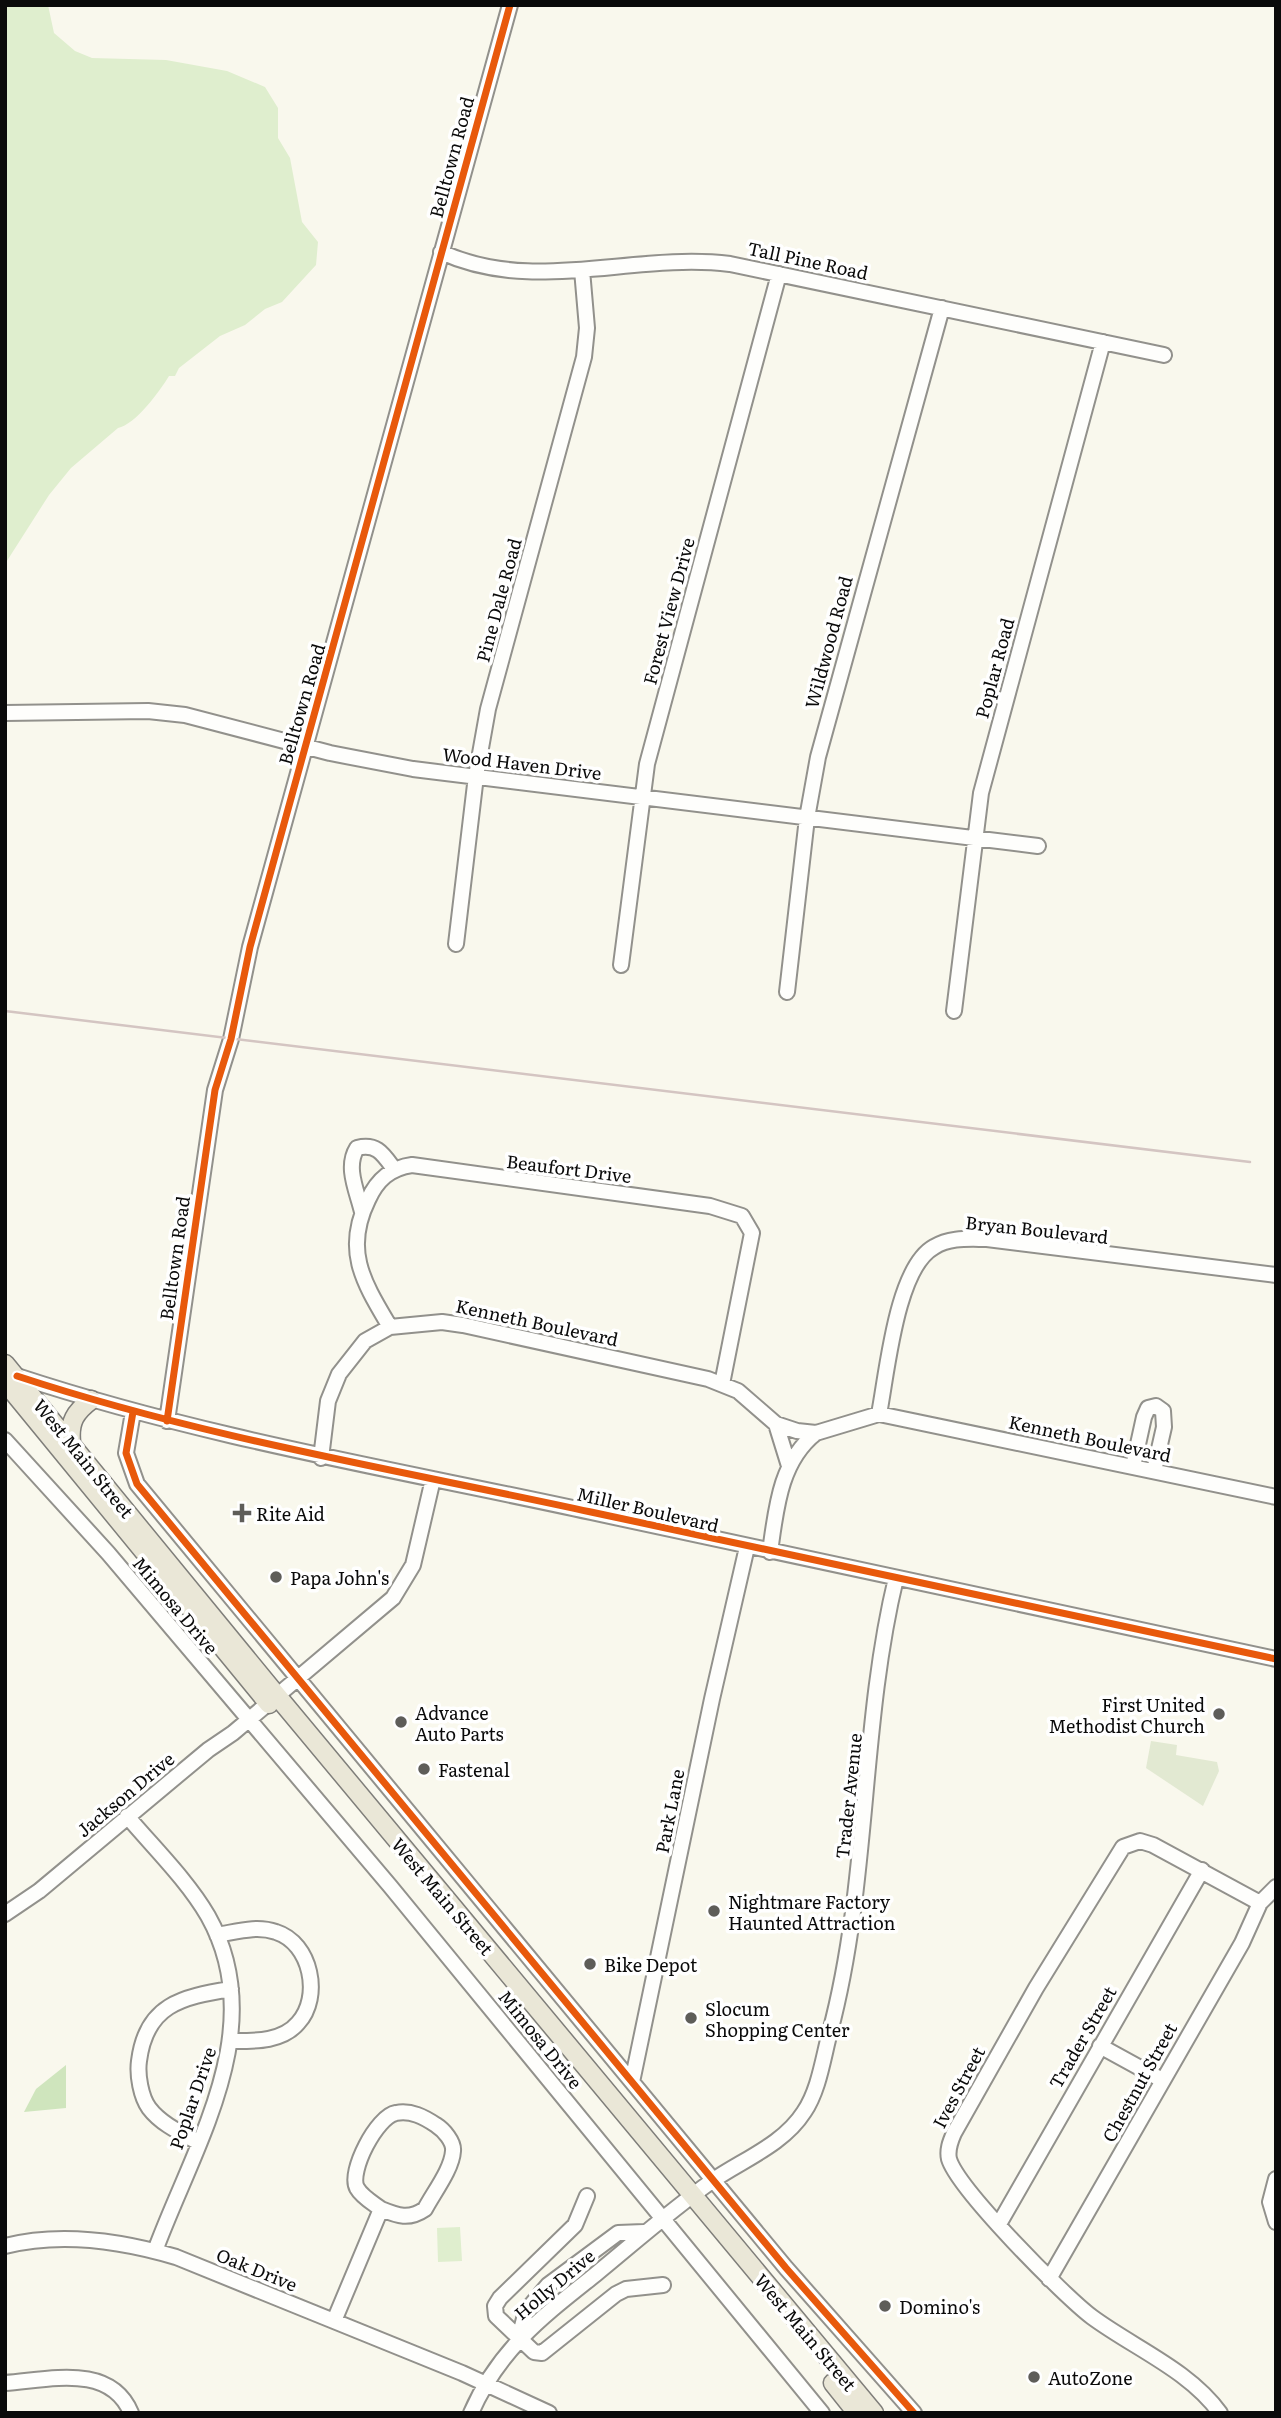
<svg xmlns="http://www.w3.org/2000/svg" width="1281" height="2418" viewBox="0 0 1281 2418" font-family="Literata,serif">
  <rect width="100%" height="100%" fill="#f9f8ed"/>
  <!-- green -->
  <path fill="#dfeece" d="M5 5H48L54 33 75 51 92 58 166 60 227 71 265 87 278 108V138L290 158 302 222 318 242 316 265 282 302 265 309 245 325 220 336 179 368 175 376H169C160 391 135 425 118 428L71 468 49 495 5 564Z
    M460 2227 462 2261 438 2262 437 2228Z"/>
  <!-- forest -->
  <path fill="#cfe5bd" d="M66 2065V2108L24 2112 36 2089Z"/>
  <!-- cemetery -->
  <path fill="#e2e9d2" d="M1151 1741 1177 1745 1176 1755 1217 1762 1219 1771 1203 1806 1146 1768Z"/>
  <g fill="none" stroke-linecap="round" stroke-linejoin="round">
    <defs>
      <path id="minor" d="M441 252C534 295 633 252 730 264L1164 355
        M5 713 148 711 185 715 330 753 413 769 1038 846
        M456 944 476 776 488 709 584 357 587 328 582 270
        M621 965 647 764 779 274
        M787 992 807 818 818 757 942 308
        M954 1011 981 793 1103 342
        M362 1212C357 1191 345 1167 357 1148 377 1143 383 1154 394 1169
        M390 1327C364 1283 343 1251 368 1200 377 1180 390 1168 412 1165L710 1206 742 1216 752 1233 722 1384
        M17 1376C205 1438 398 1470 591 1512 819 1561 1047 1611 1276 1659
        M133 1412 126 1453 137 1484 786 2268 914 2413
        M879 1414C887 1374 896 1268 934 1247 950 1237 969 1239 987 1239L1276 1275
        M167 1421 215 1090 231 1039 250 947 510 5
        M776 1424 789 1466
        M5 1440 108 1553 390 1886 822 2413
        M321 1458 328 1401 339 1374 365 1341 390 1327 442 1322 463 1325 708 1379 738 1391 776 1424 797 1431 816 1433 879 1414 1276 1497
        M1133 1467 1144 1417 1148 1408 1156 1406 1163 1411 1164 1427 1154 1471
        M770 1552C776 1509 780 1461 816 1433
        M127 1816C154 1848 187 1880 208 1916 271 2028 194 2145 155 2251
        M5 1914 39 1891 208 1750 233 1733 393 1598 413 1565 433 1479
        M217 1935C236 1932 256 1925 276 1932 311 1943 322 1997 298 2023 282 2042 254 2041 232 2041
        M1100 2046 1162 2080
        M632 2082 712 1699 747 1547
        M198 2142C181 2133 161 2124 149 2108 141 2097 137 2075 139 2061 146 2005 181 1997 231 1989
        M1276 2179 1270 2202 1276 2222
        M587 2196 575 2225 500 2298 495 2306 496 2316 534 2352 542 2353 616 2294 626 2289 663 2285
        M999 2224 1202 1870
        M5 2246C60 2232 122 2241 176 2257L462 2373 549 2413
        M1049 2279 1242 1943 1260 1903 1276 1887
        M334 2321 381 2209C398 2216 409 2220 425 2209 434 2192 452 2169 453 2151 454 2142 444 2130 436 2125 424 2117 411 2110 396 2113 377 2116 348 2172 357 2188 362 2197 373 2203 381 2209
        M519 2338 526 2311 548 2285 618 2233 644 2232
        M5 2383C49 2380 110 2363 131 2413
        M471 2413C499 2349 543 2316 596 2274 635 2242 671 2210 712 2181 742 2160 783 2145 804 2112 819 2090 823 2058 830 2032 870 1881 860 1727 896 1578
        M1220 2413C1189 2370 1134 2348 1092 2317 1064 2296 958 2189 949 2159 947 2150 950 2142 954 2133L1036 1988 1123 1847 1140 1841 1153 1845 1260 1903"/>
      <path id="major" d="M5 1364 278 1697 874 2413
        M5 1382 269 1704
        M71 1442C69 1422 75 1412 91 1400
        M833 2383 857 2413"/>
    </defs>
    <!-- minor casing -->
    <use href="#minor" stroke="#92918c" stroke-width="18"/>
    <!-- major casing -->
    <use href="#major" stroke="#7f7e7a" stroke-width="21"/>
    <!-- minor -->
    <use href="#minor" stroke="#fefefc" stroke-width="14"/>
    <!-- major -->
    <use href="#major" stroke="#eae7d7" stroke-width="18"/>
    <!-- rail -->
    <path stroke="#d4c5c2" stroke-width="2.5" d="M5 1011 1250 1162"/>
    <defs>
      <path id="cycleway" d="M17 1376C205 1438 398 1470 591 1512 819 1561 1047 1611 1276 1659
        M133 1412 126 1453 137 1484 786 2268 914 2413
        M167 1421 215 1090 231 1039 250 947 510 5"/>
    </defs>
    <!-- cycleway casing -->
    <use href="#cycleway" stroke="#fff" stroke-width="11"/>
    <!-- cycleway -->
    <use href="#cycleway" stroke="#e8590c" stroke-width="7"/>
  </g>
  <!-- markers -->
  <g fill="#5e5d59" stroke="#fff" stroke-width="2.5">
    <path d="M238.5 1502.5h7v7h7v7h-7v7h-7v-7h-7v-7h7z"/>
    <circle cx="276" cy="1577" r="7"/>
    <circle cx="1219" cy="1714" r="7"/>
    <circle cx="401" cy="1722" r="7"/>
    <circle cx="424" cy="1769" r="7"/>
    <circle cx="714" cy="1911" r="7"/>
    <circle cx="590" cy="1964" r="7"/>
    <circle cx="691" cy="2018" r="7"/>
    <circle cx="885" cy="2306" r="7"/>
    <circle cx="1034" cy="2377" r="7"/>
  </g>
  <g text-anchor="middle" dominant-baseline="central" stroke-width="7" stroke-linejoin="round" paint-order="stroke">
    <!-- street labels -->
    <g font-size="18" fill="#0a0a0a" stroke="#fff">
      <text transform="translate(451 157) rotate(-75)">Belltown Road</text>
      <text transform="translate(808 260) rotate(12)">Tall Pine Road</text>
      <text transform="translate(498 600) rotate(-75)">Pine Dale Road</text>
      <text transform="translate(668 611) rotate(-75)">Forest View Drive</text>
      <text transform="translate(828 642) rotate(-75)">Wildwood Road</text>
      <text transform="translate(994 668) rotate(-75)">Poplar Road</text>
      <text transform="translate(301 704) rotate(-74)">Belltown Road</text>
      <text transform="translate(522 763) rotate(7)">Wood Haven Drive</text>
      <text transform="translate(569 1168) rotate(7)">Beaufort Drive</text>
      <text transform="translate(1037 1229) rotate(6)">Bryan Boulevard</text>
      <text transform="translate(174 1258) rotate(-82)">Belltown Road</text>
      <text transform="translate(537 1322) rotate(12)">Kenneth Boulevard</text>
      <text transform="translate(1090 1438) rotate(12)">Kenneth Boulevard</text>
      <text transform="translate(84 1458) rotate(51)">West Main Street</text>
      <text transform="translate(648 1509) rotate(13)">Miller Boulevard</text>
      <text transform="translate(176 1605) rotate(50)">Mimosa Drive</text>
      <text transform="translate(125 1794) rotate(-40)">Jackson Drive</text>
      <text transform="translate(848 1796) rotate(-84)">Trader Avenue</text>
      <text transform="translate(669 1811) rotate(-79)">Park Lane</text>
      <text transform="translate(443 1896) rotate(50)">West Main Street</text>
      <text transform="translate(1082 2037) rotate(-60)">Trader Street</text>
      <text transform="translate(541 2039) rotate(51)">Mimosa Drive</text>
      <text transform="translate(1139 2082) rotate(-61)">Chestnut Street</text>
      <text transform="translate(958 2087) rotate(-62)">Ives Street</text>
      <text transform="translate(192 2098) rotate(-71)">Poplar Drive</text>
      <text transform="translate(257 2269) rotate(22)">Oak Drive</text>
      <text transform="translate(554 2284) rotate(-40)">Holly Drive</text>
      <text transform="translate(806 2332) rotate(50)">West Main Street</text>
    </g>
    <!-- poi labels -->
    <g font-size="18" fill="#0a0a0a" stroke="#fff" text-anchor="start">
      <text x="256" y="1513">Rite Aid</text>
      <text x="290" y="1577">Papa John's</text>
      <text x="1205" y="1704" text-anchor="end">First United<tspan x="1205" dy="21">Methodist Church</tspan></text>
      <text x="415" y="1712">Advance<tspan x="415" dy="21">Auto Parts</tspan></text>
      <text x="438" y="1769">Fastenal</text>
      <text x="728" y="1901">Nightmare Factory<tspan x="728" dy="21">Haunted Attraction</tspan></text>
      <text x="604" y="1964">Bike Depot</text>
      <text x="705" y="2008">Slocum<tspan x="705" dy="21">Shopping Center</tspan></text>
      <text x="899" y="2306">Domino's</text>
      <text x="1048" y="2377">AutoZone</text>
    </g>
  </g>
  <!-- border -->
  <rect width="1281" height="2418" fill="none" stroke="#0a0a0a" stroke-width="14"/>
</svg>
